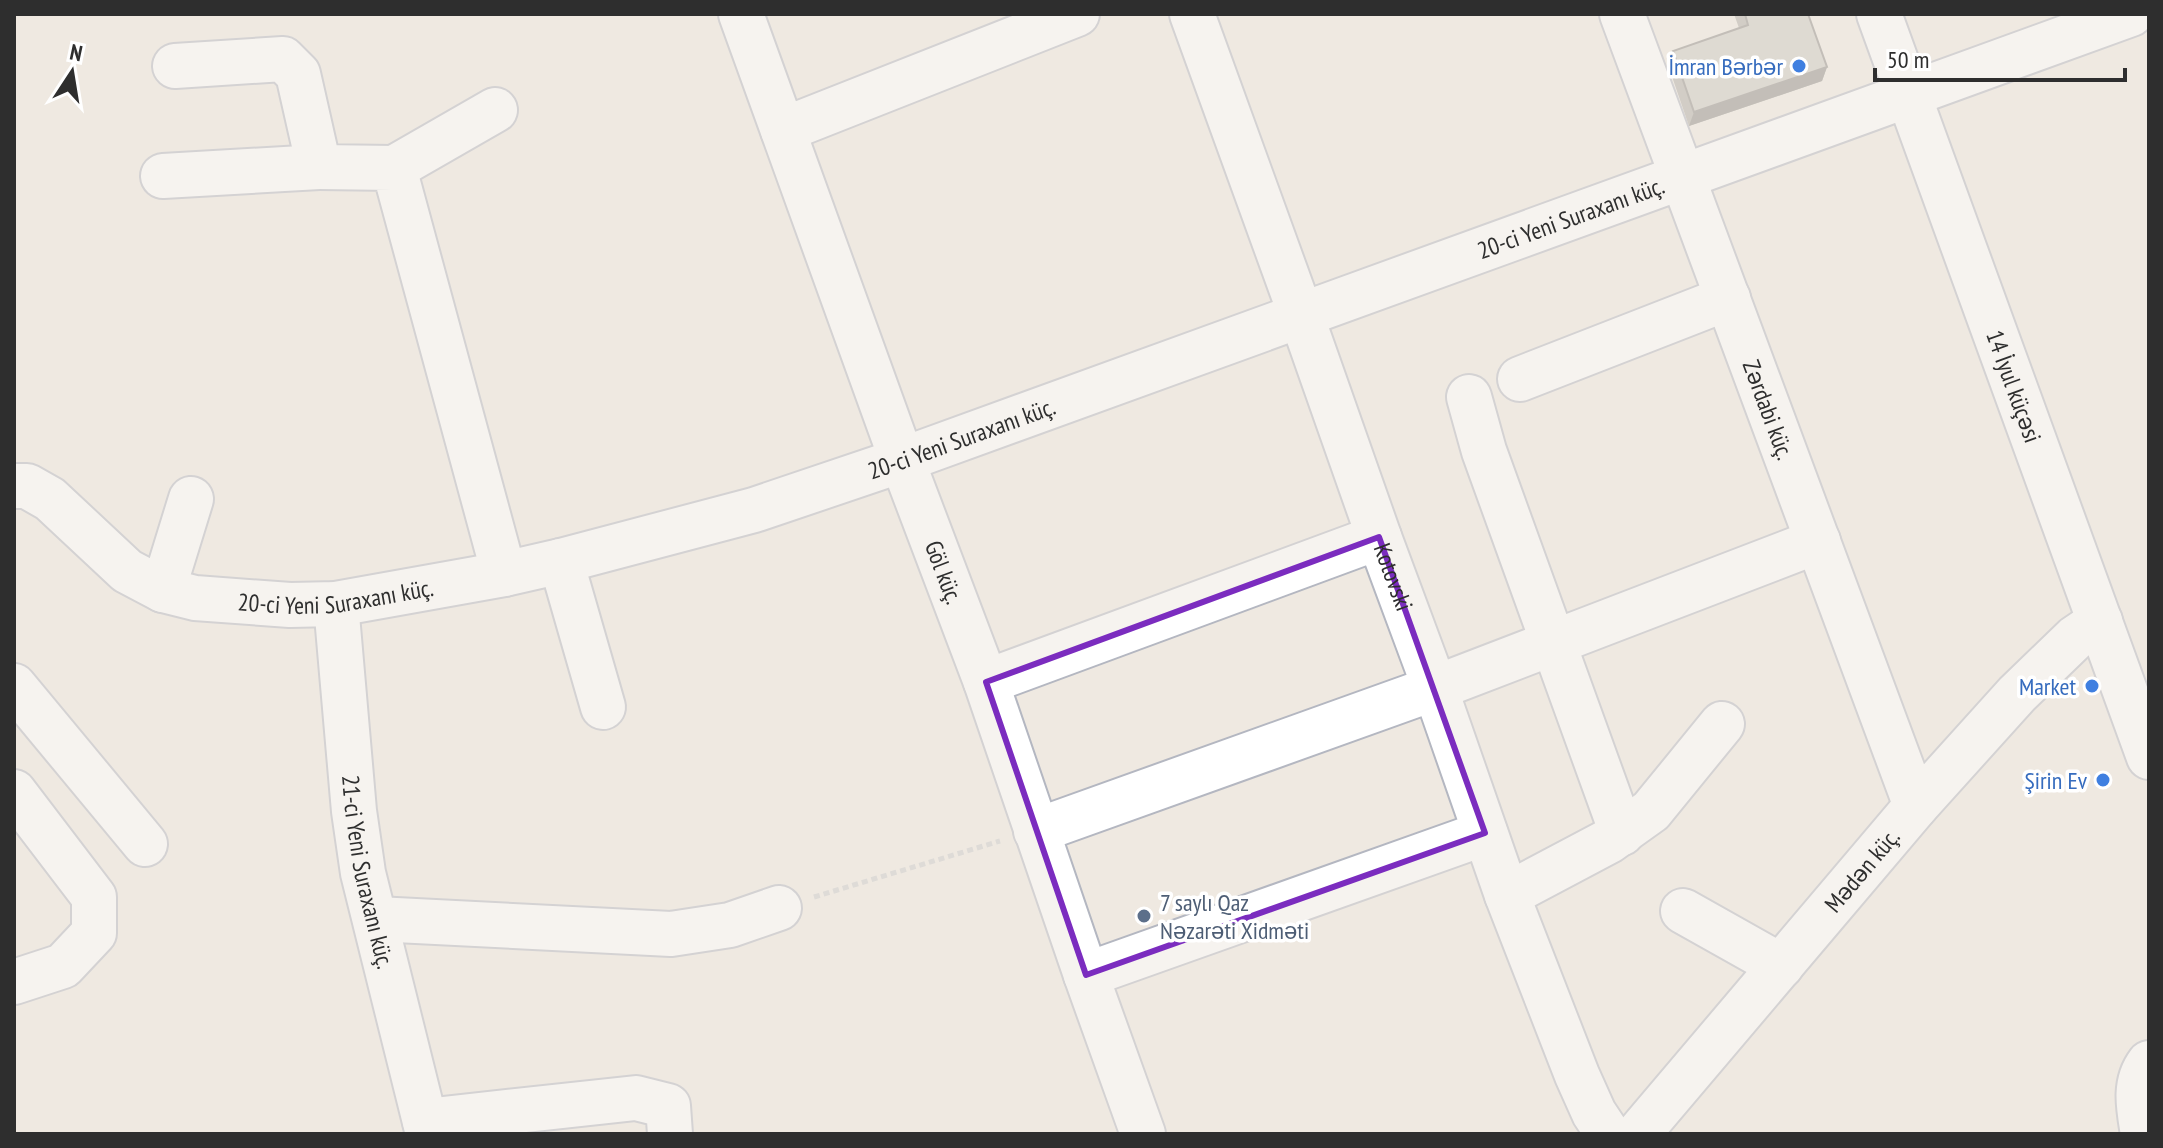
<svg xmlns="http://www.w3.org/2000/svg" width="2163" height="1148" viewBox="0 0 2163 1148" font-family="'PT Sans Narrow',sans-serif">
  <rect width="100%" height="100%" fill="#efe9e1"/>
  <g fill="none" stroke-linecap="round" stroke-linejoin="round">
    <defs>
      <g id="minor">
        <path id="s1" d="M741 14 902 460 986 682 1086 975 1143 1134"/>
        <path id="s2" d="M1192 14 1301 315 1379 537 1435 688 1507 895 1577 1075 1594 1113 1608 1134"/>
        <path id="s3" d="M1622 14 1916 806"/>
        <path id="s4" d="M1879 14 2149 757"/>
        <path d="M175 66 283 59 298 74 319 167 394 168 504 574"/>
        <path d="M783 130 1077 14"/>
        <path d="M394 168 495 110"/>
        <path d="M163 176 319 167"/>
        <path d="M1520 379 1728 298"/>
        <path d="M1469 397 1484 451 1622 833"/>
        <path id="s5" d="M14 486H27L50 499 127 571 163 590 195 598 290 605 336 604 504 574 561 561 754 510 902 460 2131 14"/>
        <path d="M561 561 603 707"/>
        <path d="M163 590 191 499"/>
        <path id="s6" d="M336 604 354 811 363 873 428 1134"/>
        <path d="M986 682 1379 537"/>
        <path d="M14 686 145 844"/>
        <path d="M14 792 94 897V933L63 966 14 982"/>
        <path d="M1036 831 1435 688 1818 541"/>
        <path d="M1507 895 1609 841 1651 811 1722 724"/>
        <path d="M1683 911 1781 966"/>
        <path d="M376 919 671 934 730 925 779 908"/>
        <path d="M1086 975 1485 833"/>
        <path d="M425 1121 636 1098 668 1106 670 1134"/>
        <path id="s7" d="M1638 1134 1916 806 2017 694 2075 638 2100 621"/>
        <path d="M2143 1134C2139 1109 2133 1084 2149 1063"/>
      </g>
    </defs>
    <!-- minor casing -->
    <use href="#minor" stroke="#b4b7c1" stroke-width="48"/>
    <!-- path -->
    <path stroke="#c9c9c9" stroke-width="5" stroke-dasharray="6 4" stroke-linecap="butt" d="M814 897 1000 841"/>
    <!-- minor -->
    <use href="#minor" stroke="#fff" stroke-width="44"/>
  </g>
  <!-- wall -->
  <path fill="#afaba4" d="M1734 14H1808L1827 67 1822 81 1689 126 1668 65 1673 51 1739 28Z"/>
  <!-- shaded-wall -->
  <path fill="#8e8b86" d="M1827 67 1822 81 1689 126 1694 112Z"/>
  <!-- building -->
  <path fill="#cbc7bf" stroke="#8e8b86" stroke-width="2" d="M1745 14H1808L1827 67 1694 112 1673 51 1748 25Z"/>
  <!-- marked area -->
  <path d="M0 0H2163V1148H0ZM1379 537 1485 833 1086 975 986 682Z" fill="#efe9e1" fill-opacity=".55" fill-rule="evenodd"/>
  <path fill="none" stroke="#7b2cbf" stroke-width="6" stroke-linejoin="round" d="M1379 537 1485 833 1086 975 986 682Z"/>
  <!-- markers -->
  <g fill="#3f7fe0" stroke="#fff" stroke-width="3">
    <circle cx="1799" cy="66" r="8"/>
    <circle cx="2092" cy="686" r="8"/>
    <circle cx="2103" cy="780" r="8"/>
  </g>
  <circle fill="#5c6f8a" stroke="#fff" stroke-width="3" cx="1144" cy="916" r="8"/>
  <g text-anchor="middle" dominant-baseline="central" stroke-width="7" stroke-linejoin="round" paint-order="stroke">
    <!-- shop labels -->
    <g font-size="24" fill="#366cbe" stroke="#fff" text-anchor="end">
      <text x="1783" y="66">İmran Bərbər</text>
      <text x="2076" y="686">Market</text>
      <text x="2087" y="780">Şirin Ev</text>
    </g>
    <!-- street labels -->
    <g font-size="24" fill="#2e2e2e" stroke="#fff">
      <text stroke="none"><textPath href="#s5" startOffset="1656">20-ci Yeni Suraxanı küç.</textPath></text>
      <text stroke="none"><textPath href="#s4" startOffset="396">14 İyul küçəsi</textPath></text>
      <text stroke="none"><textPath href="#s3" startOffset="422">Zərdabi küç.</textPath></text>
      <text stroke="none"><textPath href="#s5" startOffset="1008">20-ci Yeni Suraxanı küç.</textPath></text>
      <text stroke="none"><textPath href="#s1" startOffset="594">Göl küç.</textPath></text>
      <text stroke="none"><textPath href="#s2" startOffset="598">Kotovski</textPath></text>
      <text stroke="none"><textPath href="#s5" startOffset="360">20-ci Yeni Suraxanı küç.</textPath></text>
      <text stroke="none"><textPath href="#s6" startOffset="270">21-ci Yeni Suraxanı küç.</textPath></text>
      <text stroke="none"><textPath href="#s7" startOffset="346">Mədən küç.</textPath></text>
    </g>
    <!-- service labels -->
    <g font-size="24" fill="#4e5e75" stroke="#fff" text-anchor="start">
      <text x="1160" y="902">7 saylı Qaz<tspan x="1160" dy="28">Nəzarəti Xidməti</tspan></text>
    </g>
  </g>
  <!-- border -->
  <rect width="2163" height="1148" fill="none" stroke="#2e2e2e" stroke-width="32"/>
  <!-- north arrow -->
  <g transform="translate(72 72) rotate(12)" stroke="#ffffff" stroke-width="6" paint-order="stroke">
  <path d="M0-6L14 30L0 20L-14 30Z" fill="#2e2e2e"/>
  <text y="-12" font-size="22" font-weight="bold" text-anchor="middle" fill="#2e2e2e">N</text>
  </g>
  <!-- scale -->
  <path d="M1875 68v12h250v-12" fill="none" stroke="#2e2e2e" stroke-width="4"/>
  <text x="1887" y="68" font-size="24" fill="#2e2e2e" stroke="#ffffff" stroke-width="6" paint-order="stroke">50 m</text>
</svg>
